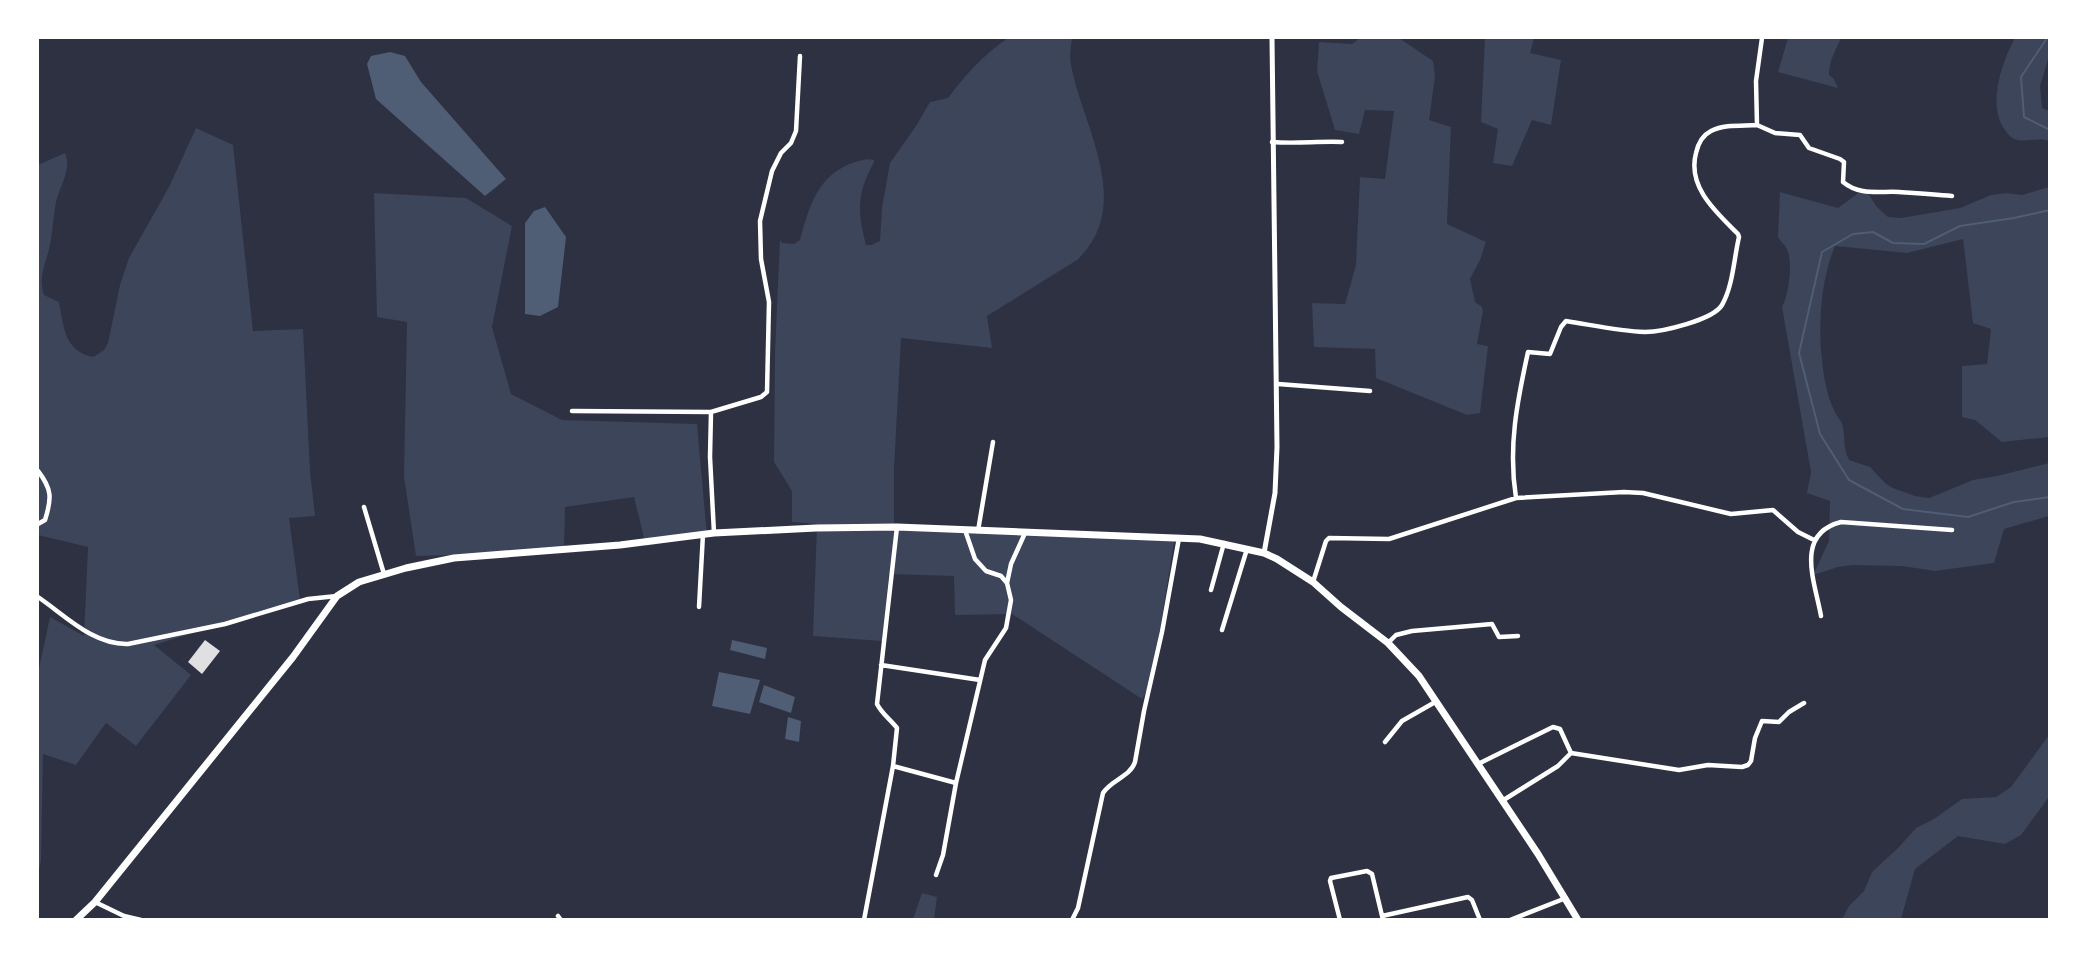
<svg xmlns="http://www.w3.org/2000/svg" width="2087" height="957" viewBox="0 0 2087 957" font-family="'Space Grotesk',sans-serif">
  <rect width="100%" height="100%" fill="#2d3142"/>
  <!-- green -->
  <path fill="#3c4559" d="M1008 38H1072C1071 46 1069 56 1071 65 1083 128 1135 205 1077 260L987 316 992 348 901 338 894 469V528L1175 537 1151 684 1142 699 1012 614 955 615 954 576 889 574 882 641 813 636 817 524 792 522V491L774 462 775 351 780 240 782 243 794 244 800 240C809 206 818 174 855 162 862 160 867 158 874 160V162C857 194 857 210 866 245H871L880 241 882 208 890 163 916 126 930 102 948 98C966 74 983 55 1008 38Z
    M1360 38H1399L1433 61 1435 77 1429 120 1451 127 1447 224 1486 242 1480 260 1470 279 1475 302 1482 307 1483 311 1477 344 1488 346 1480 413 1467 415 1376 378 1375 349 1314 347 1312 303 1345 304 1356 265 1360 177 1385 179 1394 111 1365 110 1359 134 1335 130 1317 71 1319 42 1352 44Z
    M1485 38H1534L1530 53 1561 60 1551 125 1532 120 1512 166 1493 163 1498 129 1481 122Z
    M1788 38H1841C1836 50 1829 60 1829 75L1834 79 1838 88 1778 72Z
    M2015 38H2049V56L2040 86 2042 108 2049 111V141C2039 137 2027 142 2017 140 2010 138 2007 133 2003 127 1988 104 2002 61 2015 38Z
    M196 128 233 145 253 331 303 329 310 471 315 516 289 518 300 600 154 645 191 675 136 746 106 723 76 765 43 754 41 861 38 873V673L50 617 84 636 88 547 38 535V165L65 153C72 169 60 186 56 202 53 216 53 231 50 245 46 263 38 276 44 295L59 302C64 327 64 351 93 357L104 350 108 343 120 285 129 258 169 187Z
    M2049 187V437L2002 442 1975 420 1962 417V366L1987 364 1991 329 1973 323 1963 239 1907 253 1835 246C1818 286 1817 344 1826 386 1828 394 1831 405 1835 412 1837 417 1841 420 1842 424 1846 438 1842 444 1849 460L1870 467 1885 483 1893 488 1915 496 1929 498 1973 480 1997 476 2049 463V516L2004 529 1994 563 1935 571 1902 566 1852 565 1838 567 1813 575 1829 541 1830 501 1807 493 1811 472 1782 307C1789 294 1793 263 1787 249 1785 245 1780 241 1778 237L1780 192 1838 208 1865 188 1876 206 1888 217 1901 218 1960 208 1991 195 2006 193 2022 195Z
    M374 193 466 198 512 226 492 327 511 394 562 420 697 424 707 536 646 546 634 497 565 507 564 552 416 556 404 477 407 322 377 317Z
    M2049 735V797L2021 835 2005 844 1958 836 1915 869 1901 919H1842L1849 906 1864 891 1872 872 1898 848 1916 828 1934 819 1962 799 1996 797 2011 787Z
    M922 893 937 897 934 919H913Z"/>
  <!-- water -->
  <path fill="#4f5d75" d="M390 52 405 56 421 82 506 179 485 196 376 99 367 64 371 56Z
    M545 207 566 237 558 307 540 316 525 314V223L534 211Z
    M732 640 767 648 765 659 730 650Z
    M719 672 760 680 750 714 712 706Z
    M764 685 795 697 791 713 759 702Z
    M788 717 801 721 799 742 785 739Z"/>
  <g fill="none" stroke-linecap="round" stroke-linejoin="round">
    <!-- stream -->
    <path stroke="#4f5d75" stroke-width="2" d="M2047 38 2021 77 2024 117 2050 130
      M2050 210 2014 218 1960 226 1924 244 1893 243 1873 232 1853 234 1822 252 1799 353 1820 434 1849 480 1903 509 1968 517 2014 502 2050 497"/>
  </g>
  <!-- building -->
  <path fill="#e0e0e3" d="M205 640 220 651 202 674 188 662Z"/>
  <g fill="none" stroke-linecap="round" stroke-linejoin="round">
    <!-- minor -->
    <path stroke="#fff" stroke-width="4.5" d="M1762 38 1756 81 1757 125 1775 133 1800 135 1809 148 1840 159 1844 162 1843 182C1860 196 1878 191 1899 192 1916 193 1934 194 1952 196
      M1272 142C1296 144 1318 141 1342 142
      M1278 384 1370 391
      M572 411 711 412 761 397 767 392 769 302 761 259 760 221 772 171 781 153 791 143 796 131 800 56
      M711 412 710 457 714 533
      M38 471C52 489 52 498 45 520L38 524
      M1516 498C1508 447 1517 402 1528 352L1550 354 1561 327 1566 321C1592 325 1619 331 1645 332 1662 332 1713 320 1722 305 1733 286 1734 258 1739 237L1738 234C1716 212 1687 187 1696 153 1698 144 1703 135 1711 131 1725 124 1742 126 1757 125
      M364 507 384 574
      M978 531 993 442
      M1313 582 1326 541 1329 538 1389 539 1516 498 1624 492 1643 493 1731 514 1773 510 1798 532 1814 540
      M1007 583 1011 564 1025 533
      M1211 590 1224 543
      M38 597C66 616 93 645 128 644L225 624 308 599 337 596
      M699 607 703 534
      M1821 616C1815 582 1794 534 1841 522L1952 530
      M1222 630 1247 549
      M1388 643 1396 635 1412 631 1492 624 1499 637 1518 636
      M881 665 980 680
      M1385 742 1402 721 1437 701
      M1571 753 1679 770 1708 765 1742 767 1748 765 1751 761 1755 738 1762 721 1779 722 1789 712 1804 703
      M1478 764 1553 727 1560 729 1571 753
      M893 766 956 783
      M1502 801 1558 766 1571 753
      M936 875 943 855 956 783 985 660 1006 628 1011 600 1007 583 1001 576 986 571 975 559 965 530
      M95 902 124 916 141 920
      M558 916 561 920
      M1382 916 1468 897 1472 900 1480 920
      M864 920 893 766 897 728C890 719 882 714 877 704L897 527
      M1072 920 1078 908 1103 793C1111 780 1130 777 1135 762L1144 711 1162 632 1179 538
      M1340 920 1330 881 1331 878 1367 871 1372 874 1383 920
      M1510 920 1566 898"/>
    <!-- tertiary -->
    <path stroke="#fff" stroke-width="5" d="M1264 553 1275 493 1277 447 1272 38"/>
    <!-- primary -->
    <path stroke="#fff" stroke-width="7" d="M76 920 95 902 293 657 337 596 359 582 406 568 454 558 620 545 714 533 816 528 897 527 1200 539 1264 553 1277 559 1313 582 1341 607 1388 643 1419 676 1538 854 1578 920"/>
  </g>
  <!-- border -->
  <rect width="2087" height="957" fill="none" stroke="#ffffff" stroke-width="78"/>
</svg>
